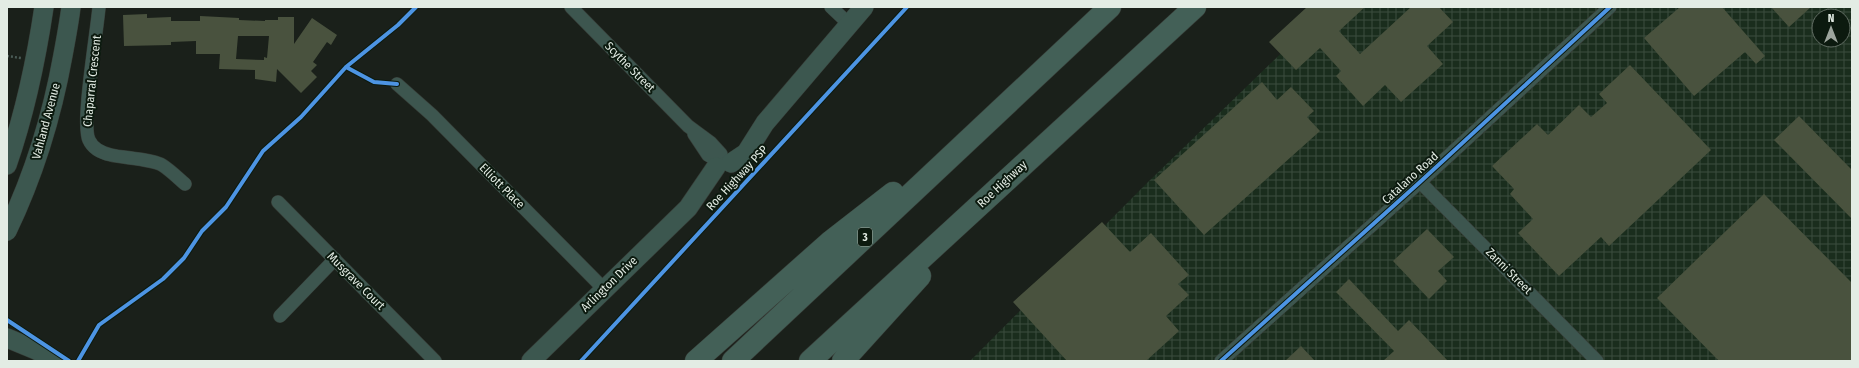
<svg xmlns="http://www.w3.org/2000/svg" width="1859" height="368" viewBox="0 0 1859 368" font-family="'Fira Sans Condensed',sans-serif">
  <defs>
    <pattern id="industrial-grid" width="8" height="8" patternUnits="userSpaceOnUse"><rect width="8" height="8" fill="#1a2d1d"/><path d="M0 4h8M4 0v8" fill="none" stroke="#3b4c3e"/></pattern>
  </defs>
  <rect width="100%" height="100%" fill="#1a201a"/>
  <!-- industrial -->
  <path fill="url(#industrial-grid)" fill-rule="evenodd" d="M1329 7H1852V361H970L1148 182ZM1819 16H1843V40H1819Z"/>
  <!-- building -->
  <path fill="#49523e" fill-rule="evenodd" d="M1307 7H1365L1339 31 1360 54 1411 7H1439L1453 22 1427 46 1443 64 1401 102 1385 85 1363 106 1336 76 1341 71 1320 48 1296 70 1269 42Z
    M1680 7H1722L1765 56 1756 64 1745 52 1694 96 1644 38Z
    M1771 7H1811L1789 27Z
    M147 14V18L171 17V21H200V16L239 18V20L265 21V20H278V17H294V44L312 18 337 35 331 45 327 42 313 62 317 65 311 71 317 77 301 93 277 69 276 82 255 79V70L219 69 220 54H196V41L171 42V45L124 46 123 15ZM238 36H269L267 58 264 57V60L236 59Z
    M1630 65 1711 150 1609 246 1601 237 1559 276 1518 233 1533 219 1510 194 1514 189 1492 166 1537 124 1548 135 1579 105 1591 117 1607 103 1599 94Z
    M1262 82 1277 100 1291 87 1314 111 1307 117 1320 131 1204 235 1154 180Z
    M1799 116 1852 170V219L1774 140Z
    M1764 194 1852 283V361H1719L1657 298Z
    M1102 222 1130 252 1151 233 1189 275 1178 284 1189 295 1166 316 1179 331 1146 361H1067L1013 302Z
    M1427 229 1454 257 1438 271 1447 281 1429 299 1393 261Z
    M1349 279 1398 331 1409 320 1448 361H1383L1394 351 1336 292Z
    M1301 346 1315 361H1285Z"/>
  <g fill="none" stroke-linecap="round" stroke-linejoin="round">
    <defs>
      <path id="street" d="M99 7C97 32 81 124 89 140 93 149 102 153 111 155 123 158 152 159 162 165 170 170 178 178 185 184
        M571 7 688 126 711 143 721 154
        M831 7 849 24
        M397 84 432 115 604 289
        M694 134 708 155 715 159
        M1420 182 1597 361
        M278 202 435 361
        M280 316 335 259
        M1221 361 1420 182 1610 7"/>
      <path id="secondary" d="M731 163 746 153 765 123 864 7
        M7 165C25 113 36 61 44 7
        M7 231C34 175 52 116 63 55 66 39 69 23 71 7
        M7 338 36 350 56 361
        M531 361 688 208 716 167"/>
      <path id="highway" d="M696 361 830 242 893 193
        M733 361 1110 7
        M810 361 1195 7
        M843 361 920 276"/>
    </defs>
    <!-- street casing -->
    <use href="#street" stroke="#373c37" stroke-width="14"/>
    <!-- secondary casing -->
    <use href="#secondary" stroke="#373c37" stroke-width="20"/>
    <!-- highway casing -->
    <use href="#highway" stroke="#373c37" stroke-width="23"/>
    <!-- path -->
    <path stroke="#4a5b56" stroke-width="2.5" stroke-dasharray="2 2" stroke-linecap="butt" d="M7 56 21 58"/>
    <!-- street -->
    <use href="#street" stroke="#3d564f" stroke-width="13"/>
    <!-- secondary -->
    <use href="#secondary" stroke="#3c574f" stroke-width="19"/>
    <!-- highway -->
    <use href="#highway" stroke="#436057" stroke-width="22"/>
    <defs>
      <path id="cycleway" d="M346 67 374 82 397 84
        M7 320 69 361
        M78 361 99 325 163 279 184 258 202 231 226 207 263 151 301 117 346 67 398 25 416 7
        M581 361 907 7
        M1221 361 1420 182 1610 7"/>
    </defs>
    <!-- cycleway casing -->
    <use href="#cycleway" stroke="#0c1a0f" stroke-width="6"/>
    <!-- cycleway -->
    <use href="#cycleway" stroke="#4d94e3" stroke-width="4"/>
  </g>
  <g text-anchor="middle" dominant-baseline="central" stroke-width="4" stroke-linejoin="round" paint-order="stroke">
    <!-- shield labels -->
    <rect fill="#0c1a0f" stroke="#a2ada4" stroke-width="1" x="858" y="228" width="14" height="18" rx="3"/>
    <g font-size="11" font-weight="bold" fill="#e3ece4">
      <text x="865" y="237">3</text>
    </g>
    <!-- street labels -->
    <g font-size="12" fill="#e3ece4" stroke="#0c1a0f">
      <text transform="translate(630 67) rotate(45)">Scythe Street</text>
      <text transform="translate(92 81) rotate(-84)">Chaparral Crescent</text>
      <text transform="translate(46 121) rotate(-75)">Vahland Avenue</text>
      <text transform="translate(737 178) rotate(-47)">Roe Highway PSP</text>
      <text transform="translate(1410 178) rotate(-42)">Catalano Road</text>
      <text transform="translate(1002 184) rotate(-43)">Roe Highway</text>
      <text transform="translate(502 186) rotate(45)">Elliott Place</text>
      <text transform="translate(1509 271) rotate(45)">Zanni Street</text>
      <text transform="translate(356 281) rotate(45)">Musgrave Court</text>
      <text transform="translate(609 284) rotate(-44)">Arlington Drive</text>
    </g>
  </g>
  <!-- border -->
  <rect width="1859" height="368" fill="none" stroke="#e3ece4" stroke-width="16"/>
  <!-- north arrow -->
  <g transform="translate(1831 28)"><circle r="19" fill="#0c1a0f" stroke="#626e64"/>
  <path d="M0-3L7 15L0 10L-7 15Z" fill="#9da59d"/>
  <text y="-6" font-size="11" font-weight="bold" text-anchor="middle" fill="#e3ece4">N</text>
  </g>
</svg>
